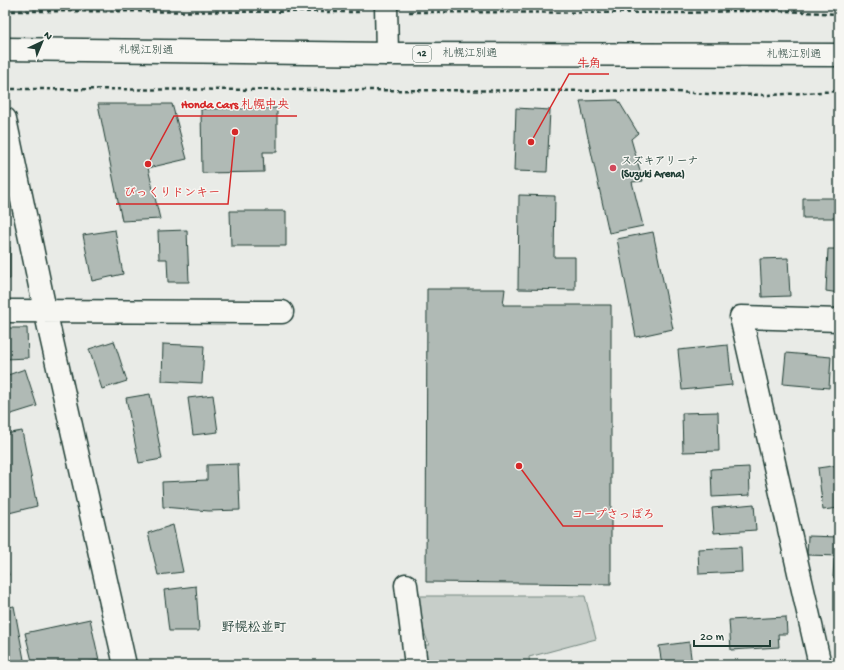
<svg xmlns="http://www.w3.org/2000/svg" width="844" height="670" viewBox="0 0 844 670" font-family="'Gochi Hand','Klee One',sans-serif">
  <rect width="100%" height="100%" fill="#e9ebe7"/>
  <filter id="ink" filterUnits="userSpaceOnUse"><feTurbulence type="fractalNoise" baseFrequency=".025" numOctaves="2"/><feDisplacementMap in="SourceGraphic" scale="8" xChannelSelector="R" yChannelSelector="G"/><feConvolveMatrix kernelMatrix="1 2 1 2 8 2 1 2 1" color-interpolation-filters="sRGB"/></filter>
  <g filter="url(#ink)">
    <!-- green -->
    <path fill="#c7cec9" stroke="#73867e" d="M411 596H585L596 639 529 657 530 665H426L421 645H429Z"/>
    <!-- building -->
    <path fill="#b0bab5" stroke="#1f3d34" d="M618 100 638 133 631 139 643 181 632 182 643 226 609 233 580 101Z
      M98 104H172L187 159 148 168 160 219 122 221Z
      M277 108V152H263L264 172 202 173 201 109Z
      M516 108 550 110 547 172 514 171Z
      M519 195 555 196 554 257H575V290L518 289Z
      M803 198H839V218H803Z
      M230 211H286V246H231Z
      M115 230 123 274 92 281 83 235Z
      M187 230 189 282H168L167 259H159L158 231Z
      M653 232 673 329 636 337 617 239Z
      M5 247H10V279H5Z
      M828 249H839V293L826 291Z
      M788 258 790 296 762 297 760 259Z
      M427 289H505L503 305H611V584L426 582Z
      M5 328H27L28 358 5 359Z
      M114 341 127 381 102 389 89 349Z
      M163 344 204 346 202 383 162 381Z
      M728 345 732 385 682 390 678 350Z
      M839 350V368H837Z
      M786 353 831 357 829 388 783 384Z
      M25 369 37 406 5 416V376Z
      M150 394 162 459 139 463 126 398Z
      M213 395 218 432 193 435 188 398Z
      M718 412 719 451 683 452 682 413Z
      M22 431 37 506 5 514V434Z
      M238 464 240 510 209 511 163 507 162 482 207 480V465Z
      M839 465V508L823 510 818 468Z
      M749 467 750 495 712 497 711 469Z
      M754 504 756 530 714 533 712 508Z
      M173 525 183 572 158 575 148 533Z
      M808 536 839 537V556L807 555Z
      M741 547 742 572 699 574 698 549Z
      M834 559H839V585H837V578L833 577Z
      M5 565 9 575 5 576Z
      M196 586 199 631H169L164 590Z
      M14 606 25 665H5V608Z
      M786 617 787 634H778L779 647 731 650 729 620Z
      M90 619 99 660 77 665H33L25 633Z
      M689 642 692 665H662L659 646Z
      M569 663 602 665H569Z"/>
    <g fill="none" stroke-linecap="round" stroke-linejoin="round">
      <defs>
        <path id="minor" d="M386 5 387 54
          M5 119 45 310 125 665
          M5 311 282 312
          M406 585 416 665
          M820 665 741 317 839 320"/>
        <path id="highway" d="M5 49 387 54 839 55"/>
      </defs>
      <!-- minor casing -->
      <use href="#minor" stroke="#1f3d34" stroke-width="25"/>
      <!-- highway casing -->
      <use href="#highway" stroke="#1f3d34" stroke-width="25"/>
      <!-- path -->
      <path stroke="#1f3d34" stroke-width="2.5" stroke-dasharray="4 3" stroke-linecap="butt" d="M5 11 362 12
        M409 12 686 13 733 11H787L839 14
        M5 89 663 91 708 94 769 95 839 91"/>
      <!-- minor -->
      <use href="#minor" stroke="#f6f6f2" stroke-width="22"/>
      <!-- highway -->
      <use href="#highway" stroke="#f6f6f2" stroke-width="22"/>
    </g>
  </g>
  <!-- markers -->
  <circle fill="#d1495b" stroke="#f6f6f2" stroke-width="1.5" cx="613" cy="168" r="4"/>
  <g text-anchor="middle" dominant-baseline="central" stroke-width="3" stroke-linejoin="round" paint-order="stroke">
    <!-- shield labels -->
    <rect fill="#f6f6f2" stroke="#60746d" stroke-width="1" x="413" y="46" width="18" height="16" rx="3"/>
    <g font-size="10" font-weight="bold" fill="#1f3d34">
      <text x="422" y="54">12</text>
    </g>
    <!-- street labels -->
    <g font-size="11" fill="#1f3d34" stroke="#f6f6f2">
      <text transform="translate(146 51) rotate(1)">札幌江別通</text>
      <text x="470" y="54">札幌江別通</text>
      <text x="794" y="55">札幌江別通</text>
    </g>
    <!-- poi labels -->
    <g font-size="11" font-weight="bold" fill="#1f3d34" stroke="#f6f6f2" text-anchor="start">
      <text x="621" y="162">スズキアリーナ<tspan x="621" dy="13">(Suzuki Arena)</tspan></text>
    </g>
    <!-- quarter labels -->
    <g font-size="13" font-weight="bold" fill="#1f3d34" stroke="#f6f6f2">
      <text x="254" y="628">野幌松並町</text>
    </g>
  </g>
  <!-- callouts -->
  <path fill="none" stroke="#d62828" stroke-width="1.5" d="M531 142L569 74H609M148 164L174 116H297M235 132L228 204H116M519 466L563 526H663"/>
  <g fill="#d62828" stroke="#f6f6f2" stroke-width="1.5">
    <circle cx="531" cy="142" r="4"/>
    <circle cx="148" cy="164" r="4"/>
    <circle cx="235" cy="132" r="4"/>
    <circle cx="519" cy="466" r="4"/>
  </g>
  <g font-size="12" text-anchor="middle" font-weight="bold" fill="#d62828" stroke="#f6f6f2" stroke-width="3" stroke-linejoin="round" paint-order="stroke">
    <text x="589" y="67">牛角</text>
    <text x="235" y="108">Honda Cars 札幌中央</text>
    <text x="172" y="196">びっくりドンキー</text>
    <text x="613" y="518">コープさっぽろ</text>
  </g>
  <!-- margin -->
  <rect width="844" height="670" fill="none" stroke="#f6f6f2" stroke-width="20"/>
  <rect x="10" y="10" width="824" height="650" fill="none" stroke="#1f3d34" stroke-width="1.5" filter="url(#ink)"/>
  <!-- north arrow -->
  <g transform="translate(42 42) rotate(44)" stroke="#f6f6f2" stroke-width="3" paint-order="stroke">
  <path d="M0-3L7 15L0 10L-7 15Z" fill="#1f3d34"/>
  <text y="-6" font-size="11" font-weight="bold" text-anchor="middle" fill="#1f3d34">N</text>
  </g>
  <!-- scale -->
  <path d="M694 640v6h76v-6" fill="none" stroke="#1f3d34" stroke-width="2"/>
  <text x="700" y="640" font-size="12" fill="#1f3d34" stroke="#f6f6f2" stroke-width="3" paint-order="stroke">20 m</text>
</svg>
